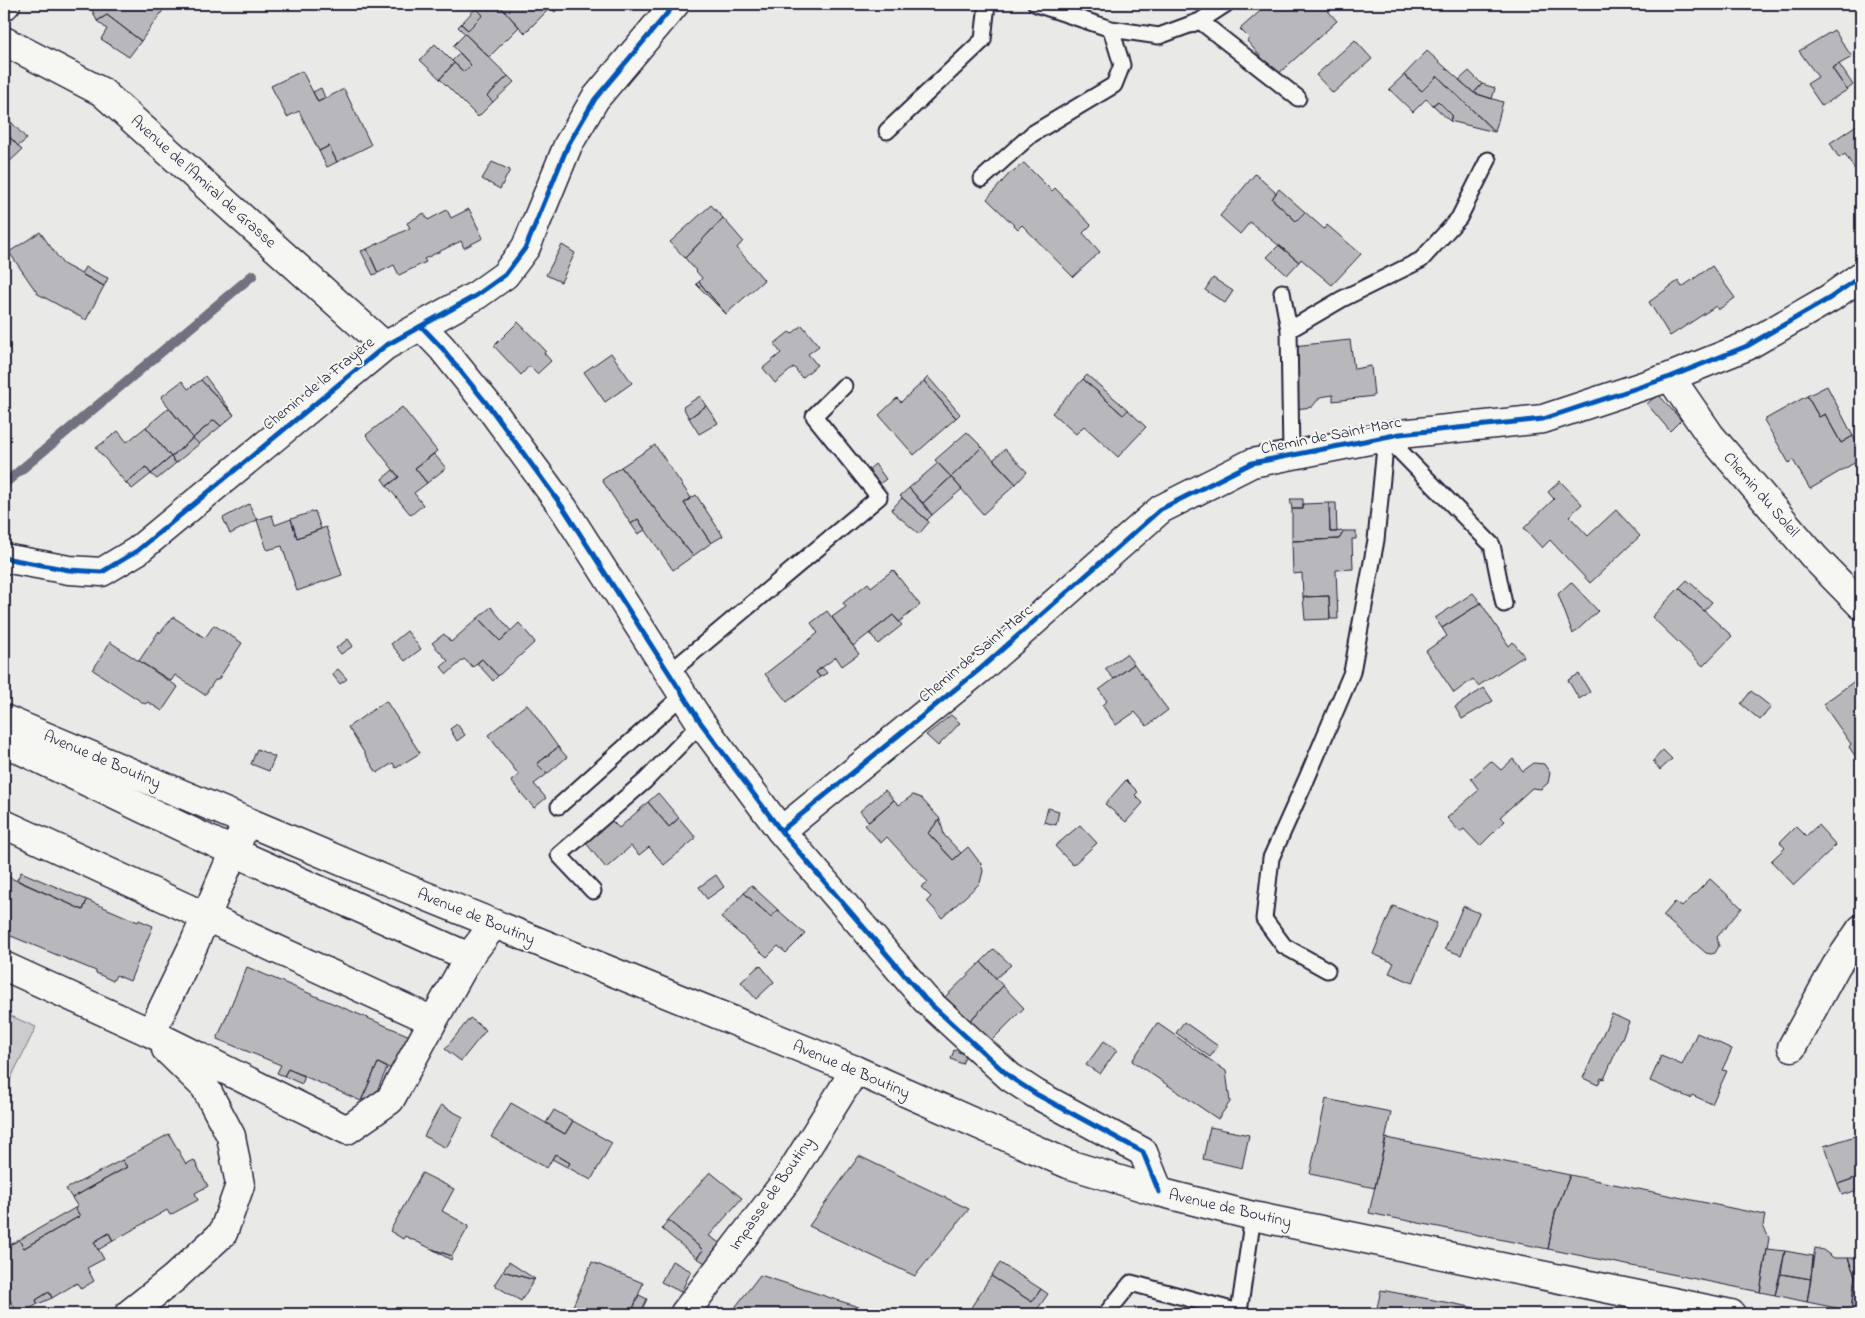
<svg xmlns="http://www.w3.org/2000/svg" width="1865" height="1318" viewBox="0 0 1865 1318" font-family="'Indie Flower',sans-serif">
  <rect width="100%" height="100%" fill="#e9e9e7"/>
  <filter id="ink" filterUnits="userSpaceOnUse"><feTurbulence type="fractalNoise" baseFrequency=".02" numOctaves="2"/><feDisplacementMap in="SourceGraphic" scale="10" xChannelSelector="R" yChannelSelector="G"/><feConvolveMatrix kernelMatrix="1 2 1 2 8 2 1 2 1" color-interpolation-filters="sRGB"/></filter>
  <g filter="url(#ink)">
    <!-- green -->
    <path fill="#ccccce" stroke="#777784" d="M4 1013 36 1027 4 1092Z"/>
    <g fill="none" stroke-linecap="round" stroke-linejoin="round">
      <!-- stream -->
      <path stroke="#71717f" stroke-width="10" d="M4 484 253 275"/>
    </g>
    <!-- building -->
    <path fill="#b8b8bc" stroke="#22223b" d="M93 4H165L166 6 141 41 107 15 97 21 90 5Z
      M471 4H498L519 27 489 57 458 27 461 24 468 30 483 15Z
      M498 4H554L525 33Z
      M554 4H562L555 12 550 8Z
      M1268 4H1322L1337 21 1277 75 1247 41 1249 38 1240 29Z
      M476 8 483 15 468 30 461 24Z
      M107 15 141 41 129 57 101 39 107 29 97 21Z
      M1834 30 1852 57 1832 68 1847 90 1822 106 1807 84 1818 77 1799 51Z
      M465 34 508 76 487 96 493 102 478 117 440 79 454 63 464 72 471 65 453 46Z
      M1355 40 1372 59 1333 93 1316 75Z
      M435 44 454 63 440 79 420 60Z
      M1427 51 1474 93 1503 102 1495 132 1437 76 1422 91 1404 75Z
      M460 53 471 65 464 72 452 61Z
      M1839 64 1853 85 1847 90 1832 68Z
      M302 71 318 102 344 89 371 145 337 162 329 146 319 151 299 111 287 117 271 86Z
      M1469 71 1482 84 1474 93 1459 80Z
      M1404 75 1422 91 1437 76 1495 132 1450 121 1452 115 1438 101 1433 105 1426 99 1413 112 1389 89Z
      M508 76 514 82 493 102 487 96Z
      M1482 84 1495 88 1492 99 1474 93Z
      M321 88 325 98 318 102 313 92Z
      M1438 101 1452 115 1450 121 1433 105Z
      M4 114 12 123 4 131Z
      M1861 122V179L1845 154 1839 158 1830 143Z
      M12 123 27 139 18 146 4 131Z
      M4 131 22 150 4 167Z
      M329 146 337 162 327 167 319 151Z
      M492 162 510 170 500 189 482 179Z
      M1024 163 1052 191 1055 188 1091 225 1083 233 1100 252 1073 277 1022 225 1018 229 987 199 1009 174Z
      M1255 174 1276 193 1272 199 1296 221 1305 212 1324 229 1327 225 1361 254 1332 285 1301 259 1299 262 1250 222 1240 234 1220 216Z
      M1279 189 1305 212 1296 221 1272 199Z
      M711 205 723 218 685 258 670 242Z
      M469 209 483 238 464 248 461 241 424 259 426 262 399 275 394 265 378 273 367 249 410 228 407 223 424 213 428 220 447 210 451 218Z
      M723 218 743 241 737 248 764 280 726 314 699 282 702 278 685 258Z
      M40 232 63 264 104 286 86 320 38 294 9 252Z
      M562 245 575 253 561 282 546 275Z
      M1279 245 1299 262 1287 275 1267 257Z
      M367 249 378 273 373 275 361 251Z
      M1712 266 1735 298 1718 310 1716 306 1670 336 1649 302 1678 281 1682 287Z
      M85 267 108 278 104 286 81 274Z
      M1213 278 1233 291 1225 303 1205 290Z
      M699 282 726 314 696 284Z
      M518 322 546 351 544 353 551 361 537 374 529 366 521 375 494 346Z
      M802 325 819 346 808 354 817 365 802 378 794 367 775 383 763 368 781 353 774 344 789 332 792 334Z
      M1350 340 1354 369 1371 366 1374 396 1333 401V395L1320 397 1312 407 1295 409 1293 346Z
      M611 353 632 383 605 402 584 372Z
      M1087 375 1128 410 1123 415 1083 379Z
      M205 376 234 415 201 380Z
      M928 377 960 414 956 418 924 381Z
      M1083 379 1123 415 1128 410 1146 427 1118 457 1084 426 1076 434 1052 413Z
      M201 380 234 415 221 426 214 420 193 438 161 397 182 381 188 389Z
      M924 381 956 418 914 455 879 415 897 398 901 402Z
      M1827 386 1853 436 1841 443 1825 414 1819 417 1807 396Z
      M1658 394 1681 420 1670 431 1647 404Z
      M700 396 706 406 689 418 683 407Z
      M1807 396 1819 417 1825 414 1841 443 1853 436 1861 450V459L1810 489 1793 460 1789 463 1764 420Z
      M706 406 718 423 699 434 689 418Z
      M402 407 437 451 415 468 427 483 414 493 423 505 411 515 387 486 399 477 366 435Z
      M169 408 193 438 171 457 146 427Z
      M214 420 221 426 199 444 193 438Z
      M146 427 171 457 151 474 146 467 126 483 96 448 118 431 127 442Z
      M967 432 982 447 951 477 935 460Z
      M193 438 199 444 176 463 171 457Z
      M655 445 691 498 684 503 711 543 693 556 621 467Z
      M982 447 1016 484 983 514 951 477Z
      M1005 449 1027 472 1016 484 993 460Z
      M434 454 446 468 427 483 415 468Z
      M171 457 176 463 157 479 151 474Z
      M938 463 951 477 923 503 909 488Z
      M875 464 886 479 878 485 867 471Z
      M146 467 151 474 132 489 126 483Z
      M621 467 693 556 673 570 638 519 631 524 602 480Z
      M393 470 399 477 387 486 382 479Z
      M951 477 962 489 932 515 923 503Z
      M1560 481 1582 504 1569 516 1588 536 1616 510 1640 536 1590 583 1550 540 1542 548 1524 528 1554 499 1548 492Z
      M909 488 932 515 927 520 900 496Z
      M696 495 723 536 711 543 684 503Z
      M902 498 929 522 919 534 891 510Z
      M1290 499H1303V509H1292Z
      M1329 503 1330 532 1344 531 1339 539 1292 541V509H1303V504Z
      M1329 503H1336L1337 532H1330Z
      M249 504 257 520 230 534 223 518Z
      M315 511 321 529 297 538 291 519Z
      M272 515 275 525 291 519 297 538 326 527 342 575 297 591 282 546 267 550 257 520Z
      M638 519 645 530 638 534 631 524Z
      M1344 531H1356V539H1352L1353 569 1336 570 1338 619H1330L1329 596 1303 597 1302 573 1293 574 1292 541 1339 539Z
      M893 570 920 605 899 622 893 615 853 646 832 617 846 607 843 603 868 583 871 587Z
      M1687 580 1712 602 1704 611 1679 588Z
      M1571 582 1598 611 1573 634 1558 594Z
      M1679 588 1732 636 1703 666 1652 617Z
      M1473 593 1481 603 1442 628 1435 618Z
      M1329 596 1330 619 1305 620 1303 597Z
      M1481 603 1509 646 1513 642 1524 656 1478 686 1473 679 1454 693 1426 651 1447 636 1442 628Z
      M491 607 511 631 500 641 478 618Z
      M827 611 859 654 842 666 836 657 816 672 820 677 787 702 765 674 818 633 811 623Z
      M893 615 902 625 878 644 870 633Z
      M173 617 205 638 214 625 242 643 218 680H215L205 695 175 675 171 681 139 661 159 631 160 633Z
      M478 618 500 641 519 623 535 642 498 676 482 659 473 667 464 659 447 674 441 667 448 661 432 643 444 634 451 642Z
      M407 631 421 649 405 661 391 644Z
      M348 639 353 646 341 654 336 648Z
      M110 642 178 687 162 711 148 702 145 704 93 670Z
      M1126 654 1134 664 1114 679 1105 669Z
      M482 659 498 676 493 681 477 663Z
      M1134 664 1168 710 1147 726 1135 712 1116 725 1102 705 1107 701 1099 690Z
      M822 667 827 673 820 677 816 672Z
      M338 669 347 679 340 684 332 674Z
      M1579 674 1590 692 1579 699 1568 680Z
      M1856 680 1861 688V764L1849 747 1851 744 1823 704Z
      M1484 688 1493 701 1462 719 1455 707Z
      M1751 691 1771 707 1760 720 1741 704Z
      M386 701 420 753 396 768 393 763 377 773 348 727Z
      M527 704 558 747 537 764 547 774 534 784 546 798 534 808 511 781 519 775 488 735Z
      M951 715 960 723 938 746 926 735Z
      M457 724 465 735 457 741 450 729Z
      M558 747 567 757 547 774 537 764Z
      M257 749 275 757 269 771 251 764Z
      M1663 750 1672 759 1660 770 1653 761Z
      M1513 759 1523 771 1534 763 1544 764 1550 773 1548 783 1541 789 1532 788 1500 817 1505 821 1480 846 1464 829 1460 832 1447 818 1479 790 1471 779 1491 761 1501 770Z
      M1126 780 1138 792 1135 795 1143 803 1126 822 1105 804Z
      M885 790 894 800 869 822 860 811Z
      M658 793 679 818 669 827 648 802Z
      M913 795 921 798 940 819 928 833 953 860 968 847 981 864 983 871 980 883 942 918 927 901 931 897 921 887 928 882 887 837 881 843 865 825 894 800 899 805Z
      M648 802 669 827 679 818 696 838 664 865 649 847 639 855 631 846 606 868 586 843 612 821 619 828Z
      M1048 808 1059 811 1056 825 1044 822Z
      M940 819 944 835 961 853 953 860 928 833Z
      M1080 825 1097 843 1073 865 1055 846Z
      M1818 825 1836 845 1794 885 1771 861 1785 848 1780 842 1796 826 1806 836Z
      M21 872 87 900 83 910 17 880Z
      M4 875 83 910 87 900 138 922 139 920 153 926 130 981 116 975 113 981 96 973V971L11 936 8 941 4 940Z
      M716 875 724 887 707 899 699 887Z
      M1710 879 1742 908 1717 937 1719 946 1715 953 1711 954 1706 953 1663 916 1675 902 1682 907Z
      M751 885 778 910 771 917 744 893Z
      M744 893 771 917 778 910 805 934 786 953 778 946 767 957 721 918Z
      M1393 906 1437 923 1413 983 1389 973 1394 963 1373 954Z
      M1463 906 1479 913 1461 955 1445 949Z
      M994 949 1011 965 996 978 981 962Z
      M981 962 1003 986 966 1025 942 1000Z
      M760 965 774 982 756 999 741 982Z
      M247 967 410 1036 396 1071 378 1063 361 1101 288 1069 284 1076 277 1073 281 1065 217 1039Z
      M1003 986 1024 1008 986 1046 966 1025Z
      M1612 1014 1629 1022 1604 1079 1601 1078 1598 1085 1583 1078Z
      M470 1018 486 1030 461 1061 445 1049Z
      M1184 1022 1218 1046 1210 1057 1176 1033Z
      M1157 1023 1226 1071 1230 1102 1218 1119 1132 1061Z
      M1697 1033 1732 1049 1722 1070 1727 1071 1712 1104 1692 1095 1690 1098 1650 1081 1661 1056 1682 1065Z
      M1104 1041 1117 1050 1100 1074 1086 1065Z
      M954 1050 966 1055 962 1064 951 1059Z
      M378 1063 387 1068 372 1102 362 1099Z
      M288 1069 305 1076 302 1084 284 1076Z
      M1326 1099 1391 1112 1375 1188 1310 1174Z
      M511 1103 565 1134 573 1121 612 1143 591 1180 567 1167 570 1163 555 1154 547 1168 491 1137Z
      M441 1105 463 1117 446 1148 424 1136Z
      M554 1110 573 1121 565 1134 546 1123Z
      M1210 1127 1249 1135 1242 1168 1203 1159Z
      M169 1134 186 1164 194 1160 208 1186 195 1193 198 1200 170 1215 167 1210 113 1241 109 1233 94 1242 104 1259 87 1268 94 1281 81 1289 77 1283 52 1298 49 1292 36 1300 38 1304 21 1314H18L10 1300 4 1304V1248L19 1240 24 1248 80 1216 75 1208 78 1207 72 1198 127 1167 122 1160Z
      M1858 1135 1861 1142V1176L1838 1184 1824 1146Z
      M1386 1138 1570 1175 1555 1213 1548 1249 1369 1213Z
      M555 1154 570 1163 567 1167 552 1159Z
      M859 1156 969 1209 915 1276 809 1226Z
      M122 1160 127 1167 72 1198 66 1189Z
      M710 1172 742 1198 709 1236 729 1249 715 1269 697 1258 703 1250 668 1220Z
      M422 1173 454 1189 442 1211 469 1226 452 1256 432 1249 405 1236 403 1239 390 1231Z
      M1570 1175 1765 1215 1763 1226 1769 1238 1760 1292 1548 1249 1555 1213Z
      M1861 1176V1189L1842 1195 1838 1184Z
      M75 1208 80 1216 24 1248 19 1240Z
      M668 1220 703 1250 697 1258 662 1229Z
      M109 1233 113 1241 98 1250 94 1242Z
      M1815 1248 1823 1250 1834 1258H1848L1855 1276 1851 1311 1807 1302Z
      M432 1249 452 1256 451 1260Z
      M1767 1249 1785 1251 1775 1295 1760 1292Z
      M1785 1251 1813 1256 1811 1279 1781 1274Z
      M1848 1258H1861V1313L1851 1311 1855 1276Z
      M672 1261 691 1271 681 1292 661 1282Z
      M509 1262 535 1279 534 1280 503 1271Z
      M592 1262 643 1283 631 1314H592L573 1306Z
      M1000 1263 1041 1289 1032 1302 991 1276Z
      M503 1271 534 1280 521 1301 494 1285Z
      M1781 1274 1811 1279 1807 1302 1775 1295Z
      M760 1275 874 1312 873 1314H730Z
      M991 1276 1032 1302 1041 1289 1048 1294 1034 1314H967Z
      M1381 1290 1508 1314H1381L1382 1311 1377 1308Z
      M49 1292 52 1298 38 1304 36 1300Z
      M639 1295 647 1299 640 1314 632 1311Z"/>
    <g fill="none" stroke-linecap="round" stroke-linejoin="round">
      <defs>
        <path id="service" d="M1200 21 1298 98
          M1111 29 1159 36 1200 21 1226 4
          M887 131 983 40 987 4
          M982 179 1032 134 1114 85 1122 65 1111 29 1036 4
          M1282 292 1289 330 1291 455
          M1289 330 1342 299 1421 260 1459 218 1488 160
          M1386 437 1492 545 1504 604
          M669 673 879 497 814 416 844 386
          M559 806 683 695
          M593 891 559 855 645 781 701 723
          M1327 970 1284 946 1264 919 1271 858 1307 778 1352 672 1376 540 1386 437
          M1106 1314 1131 1283 1239 1312 1253 1216"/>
        <path id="minor" d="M4 6 6 4
          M4 41 102 92 385 346
          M421 326 442 348 491 409 564 509 701 723 781 831 925 999 1010 1077 1036 1094 1143 1152 1159 1192
          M1670 377 1710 435 1815 558 1861 605
          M4 558 69 570 102 572 137 551 385 346 477 295 505 275 526 247 568 145 595 99 675 4
          M4 742 234 852 469 957 494 924
          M4 824 433 1021 469 957
          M781 831 980 669 1161 509 1252 463 1400 434 1543 419 1670 377 1747 346 1830 298 1861 276
          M4 966 151 1033 194 944 240 837
          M151 1033 347 1130 390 1100 433 1021
          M1792 1047 1836 966 1861 929
          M129 1314 173 1279 223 1233 240 1185 231 1136 205 1087 166 1049
          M684 1314 786 1181 855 1070"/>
        <path id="primary" d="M4 719 386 880 855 1070 1068 1164 1159 1192 1253 1216 1731 1314"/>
      </defs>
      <!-- service casing -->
      <use href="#service" stroke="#22223b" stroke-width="19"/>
      <!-- minor casing -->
      <use href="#minor" stroke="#22223b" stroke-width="31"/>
      <!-- primary casing -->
      <use href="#primary" stroke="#22223b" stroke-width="31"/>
      <!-- service -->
      <use href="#service" stroke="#f6f6f2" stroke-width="15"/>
      <!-- minor -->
      <use href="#minor" stroke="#f6f6f2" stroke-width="28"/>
      <!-- primary -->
      <use href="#primary" stroke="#f6f6f2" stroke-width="28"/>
      <defs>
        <path id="cycleway" d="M421 326 442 348 491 409 564 509 701 723 781 831 925 999 1010 1077 1036 1094 1143 1152 1159 1192
          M4 558 69 570 102 572 137 551 385 346 477 295 505 275 526 247 568 145 595 99 675 4
          M781 831 980 669 1161 509 1252 463 1400 434 1543 419 1670 377 1747 346 1830 298 1861 276"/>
      </defs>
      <!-- cycleway casing -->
      <use href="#cycleway" stroke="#f6f6f2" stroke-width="8"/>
      <!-- cycleway -->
      <use href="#cycleway" stroke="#0057b8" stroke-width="5"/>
    </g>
  </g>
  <g text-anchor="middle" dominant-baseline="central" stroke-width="4" stroke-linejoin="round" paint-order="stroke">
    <!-- street labels -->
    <g font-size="16" fill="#22223b" stroke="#f6f6f2">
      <text transform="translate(203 182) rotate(42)">Avenue de l'Amiral de Grasse</text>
      <text transform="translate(319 384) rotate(-39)">Chemin de la Frayère</text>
      <text transform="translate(1331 436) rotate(-11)">Chemin de Saint-Marc</text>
      <text transform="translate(1761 495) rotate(49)">Chemin du Soleil</text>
      <text transform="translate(976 654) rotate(-40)">Chemin de Saint-Marc</text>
      <text transform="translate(102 760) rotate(23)">Avenue de Boutiny</text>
      <text transform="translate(476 917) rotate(22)">Avenue de Boutiny</text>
      <text transform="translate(851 1070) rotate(23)">Avenue de Boutiny</text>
      <text transform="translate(772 1194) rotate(-55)">Impasse de Boutiny</text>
      <text transform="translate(1230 1209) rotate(13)">Avenue de Boutiny</text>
    </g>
  </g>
  <!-- margin -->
  <rect width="1865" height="1318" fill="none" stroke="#f6f6f2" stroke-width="20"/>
  <rect x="10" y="10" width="1845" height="1298" fill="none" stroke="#22223b" stroke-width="2" filter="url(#ink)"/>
</svg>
